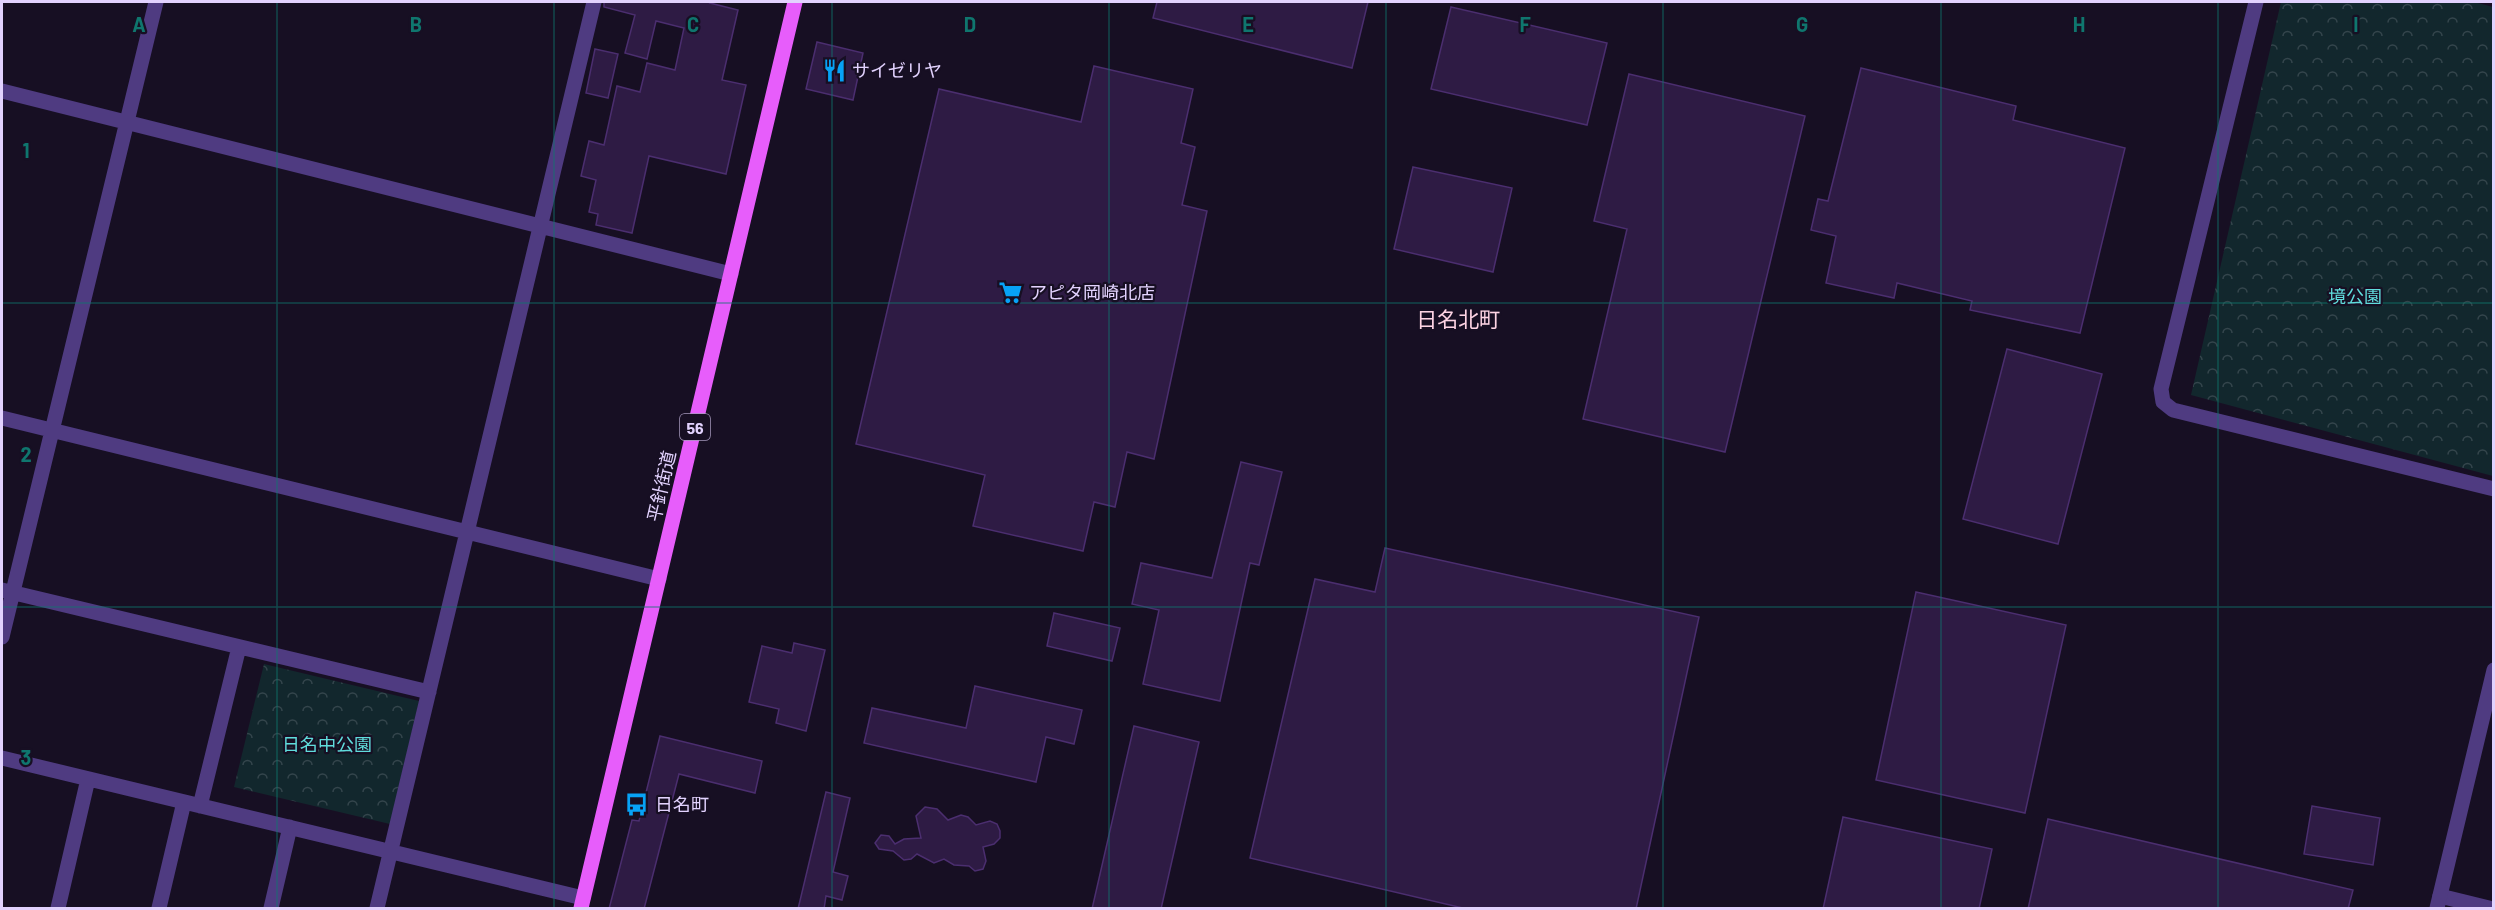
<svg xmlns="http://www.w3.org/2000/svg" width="2495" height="910" viewBox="0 0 2495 910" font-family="Barlow,'Noto Sans JP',sans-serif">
  <defs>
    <pattern id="park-crowns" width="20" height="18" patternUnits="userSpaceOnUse" patternTransform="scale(1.5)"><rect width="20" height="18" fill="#12272d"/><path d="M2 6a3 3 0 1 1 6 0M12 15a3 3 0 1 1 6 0" fill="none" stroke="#34454c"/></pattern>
  </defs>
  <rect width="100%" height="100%" fill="#170f23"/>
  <!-- park -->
  <path fill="url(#park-crowns)" d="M2281 2H2474L2493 7V476L2191 395Z
    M264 664 419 701 390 824 234 787Z"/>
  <!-- building -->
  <path fill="#2e1b44" stroke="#4b2e6f" stroke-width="1.5" d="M604 2H711L710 3 738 10 722 80 746 85 726 174 649 156 632 233 596 225 598 214 589 212 596 180 581 176 589 141 604 145 617 86 640 92 647 63 675 70 684 28 656 21 647 59 625 53 635 15 604 7Z
    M1157 2H1368L1352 68 1153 18Z
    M1451 7 1607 43 1587 125 1431 89Z
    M817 42 863 53 853 100 806 89Z
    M595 49 618 54 608 98 586 93Z
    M1094 66 1193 89 1181 143 1195 147 1182 205 1207 211 1154 459 1127 452 1115 507 1094 502 1083 551 973 526 985 475 856 444 939 89 1081 122Z
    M1861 68 2016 106 2013 120 2125 148 2080 333 1970 310 1972 301 1897 283 1894 298 1826 283 1836 236 1811 230 1818 199 1828 201Z
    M1629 74 1805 116 1725 452 1583 419 1627 229 1594 221Z
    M1413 167 1512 188 1493 272 1394 249Z
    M2007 349 2102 374 2058 544 1963 519Z
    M1241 462 1282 472 1259 565 1250 563 1220 701 1143 684 1159 610 1132 604 1141 563 1212 578Z
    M1385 548 1699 617 1636 909H1467L1250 858 1315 579 1375 592Z
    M1916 592 2066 625 2025 813 1876 780Z
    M1054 613 1120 628 1112 661 1047 646Z
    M794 643 825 650 806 731 776 723 779 709 749 702 762 646 792 653Z
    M975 686 1082 710 1074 744 1046 737 1036 782 864 743 872 708 966 728Z
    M1134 726 1199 742 1161 909H1092Z
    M660 736 762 761 755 793 679 774 644 909H609L632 820 639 821Z
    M826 792 850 798 833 872 848 876 842 900 826 896 824 909H798Z
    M2312 806 2380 818 2373 865 2304 854Z
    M925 807 937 809 948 820 961 815 968 817 976 825 990 821 997 824 1000 831V838L994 844 983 847 986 861 983 869 975 871 969 866 954 865 944 859 934 863 917 854 911 859 904 860 893 851 879 849 875 843 881 835 889 836 895 844 904 839 921 838 916 816Z
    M1843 817 1992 849 1979 909H1823Z
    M2048 819 2353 890 2348 909H2028Z"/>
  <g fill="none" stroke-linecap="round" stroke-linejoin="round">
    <!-- minor -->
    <path stroke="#4f3b81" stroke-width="15" d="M2256 2 2161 389 2163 402 2173 410 2494 489
      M2 91 731 274
      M2 418 659 579
      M2 590 429 692
      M2 637 156 2
      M2 758 583 898
      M200 806 239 647
      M2440 896 2489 908
      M58 908 88 779
      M159 908 184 802
      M271 908 290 827
      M377 908 594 2"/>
    <!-- tertiary -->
    <path stroke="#4f3b81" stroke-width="15" d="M2437 908 2494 670"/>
    <!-- primary -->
    <path stroke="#e75dfb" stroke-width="15" d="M581 908 795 2"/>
  </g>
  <!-- grid -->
  <path fill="none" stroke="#0f766e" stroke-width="1.5" stroke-opacity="0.55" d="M277 2V908M554 2V908M832 2V908M1109 2V908M1386 2V908M1663 2V908M1941 2V908M2218 2V908M2 303H2494M2 607H2494"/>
  <!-- icons -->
  <defs>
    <symbol id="restaurant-bare" viewBox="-9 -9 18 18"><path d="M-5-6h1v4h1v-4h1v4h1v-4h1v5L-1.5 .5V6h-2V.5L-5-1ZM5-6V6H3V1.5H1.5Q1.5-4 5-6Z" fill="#07a2f6" stroke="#170f23" stroke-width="2.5" paint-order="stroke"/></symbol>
    <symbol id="supermarket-bare" viewBox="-9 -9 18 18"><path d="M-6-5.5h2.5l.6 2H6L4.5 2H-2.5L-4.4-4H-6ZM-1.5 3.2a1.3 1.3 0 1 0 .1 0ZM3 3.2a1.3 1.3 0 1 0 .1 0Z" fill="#07a2f6" stroke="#170f23" stroke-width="2.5" paint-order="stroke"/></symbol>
    <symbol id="bus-bare" viewBox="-9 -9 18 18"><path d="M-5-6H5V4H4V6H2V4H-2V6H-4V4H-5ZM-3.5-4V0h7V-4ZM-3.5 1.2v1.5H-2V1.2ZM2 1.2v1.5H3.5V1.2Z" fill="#07a2f6" stroke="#170f23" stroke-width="2.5" paint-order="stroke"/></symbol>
  </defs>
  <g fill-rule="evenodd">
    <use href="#restaurant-bare" x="818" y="54" width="33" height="33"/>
    <use href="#supermarket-bare" x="994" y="276" width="33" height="33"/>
    <use href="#bus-bare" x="620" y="788" width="33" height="33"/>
  </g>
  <g text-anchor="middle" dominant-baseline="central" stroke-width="4.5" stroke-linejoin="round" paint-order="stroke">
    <!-- shield labels -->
    <rect fill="#170f23" stroke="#a598bc" stroke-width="1.5" x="680" y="414" width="30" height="26" rx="4.5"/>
    <g font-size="16" font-weight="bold" fill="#e2d2fe">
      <text x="695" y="427">56</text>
    </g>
    <!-- poi labels -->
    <g font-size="18" fill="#e2d2fe" stroke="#170f23" text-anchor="start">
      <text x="852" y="70">サイゼリヤ</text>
      <text x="1029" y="292">アピタ岡崎北店</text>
      <text x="655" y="804">日名町</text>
    </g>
    <!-- park labels -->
    <g font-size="18" fill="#60dcdc" stroke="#170f23">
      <text x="2355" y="296">境公園</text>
      <text x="327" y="744">日名中公園</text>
    </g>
    <!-- street labels -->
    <g font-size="18" fill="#e2d2fe" stroke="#170f23">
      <text transform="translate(661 486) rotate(-77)">平針街道</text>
    </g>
    <!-- quarter labels -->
    <g font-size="21" fill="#fed4e4" stroke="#170f23">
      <text x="1458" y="318">日名北町</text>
    </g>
  </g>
  <g font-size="20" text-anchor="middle" font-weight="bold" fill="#0f766e" stroke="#170f23" stroke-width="4.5" stroke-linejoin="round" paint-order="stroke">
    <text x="139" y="32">A</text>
    <text x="416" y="32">B</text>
    <text x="693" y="32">C</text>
    <text x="970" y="32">D</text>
    <text x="1248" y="32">E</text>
    <text x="1525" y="32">F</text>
    <text x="1802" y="32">G</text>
    <text x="2079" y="32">H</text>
    <text x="2356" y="32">I</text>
    <text x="26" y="158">1</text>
    <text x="26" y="462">2</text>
    <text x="26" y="765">3</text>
  </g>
  <!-- border -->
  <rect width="2495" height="910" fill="none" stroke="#e2d2fe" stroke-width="6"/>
</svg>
